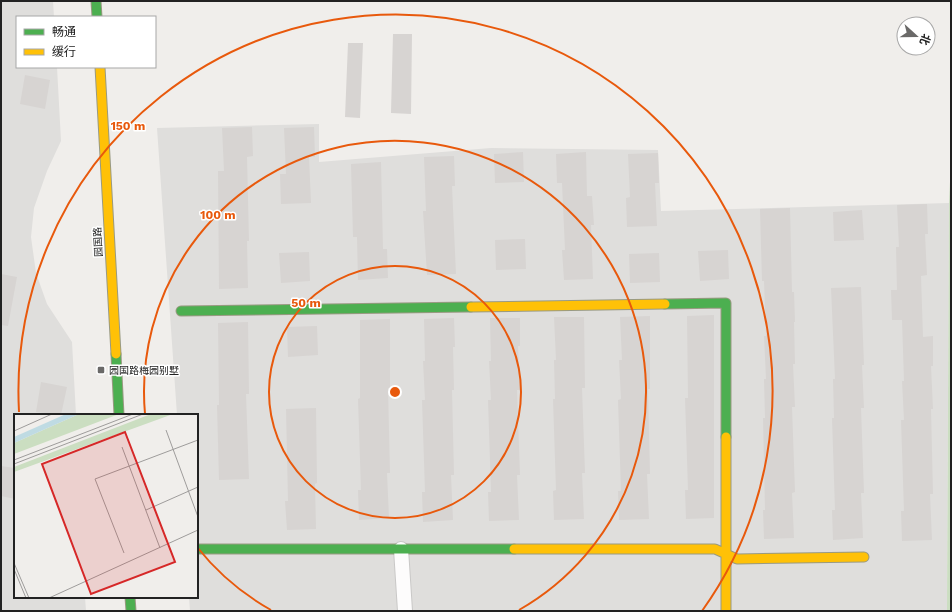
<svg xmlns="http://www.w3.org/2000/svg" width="952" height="612" viewBox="0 0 952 612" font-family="'Work Sans','Noto Sans SC',sans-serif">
  <rect width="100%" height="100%" fill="#f0eeeb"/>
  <!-- residential -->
  <path fill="#dfdedc" d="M1 1H53L54 17H17V67H57L61 141 47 171 34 208 31 237 36 273 47 304 72 342 76 415H15V597H85L86 611H1Z
    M319 124V162L491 148 658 150 661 211 949 203 947 611H190L189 597H197V415H177L157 128Z"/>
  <!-- forest -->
  <path fill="#cbdec1" d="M951 160V611H947L949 203Z"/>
  <!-- building -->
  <path fill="#d7d4d2" d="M393 34H412L411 114 391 113Z
    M348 43H363L360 118 345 117Z
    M25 75 50 80 45 109 20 104Z
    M252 127 253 156 247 157 249 241H247L248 288 219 289 218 171H224L222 128Z
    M314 127 315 157H309L311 203 281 204 280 174H286L284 128Z
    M523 152 524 182 495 183 494 154Z
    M586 152 587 196H592L594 225H591L593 279 564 280 562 250H565L562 183H557L556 154Z
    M658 153 659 183H655L657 226 627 227 626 198 630 197 628 154Z
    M454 156 455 186H452L456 274 427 275 423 211H426L424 157Z
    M381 162 383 249H387L388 278 358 280 357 237H353L351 164Z
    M927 204 928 234H925L927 275 921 276 923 337 933 336V366H931L933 409H931L933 494H930L932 540 902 541 901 511H904L901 420H904L902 381H904L902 320H892L891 290H897L896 247H899L897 205Z
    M790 208 792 292H794L795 322H794L795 364H793L795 407H792L795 492 792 493 794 538 764 539 763 510H765L763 418H765L764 379H766L764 336H766L764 281H762L760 209Z
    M862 210 864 240 834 241 833 212Z
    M525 239 526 269 496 270 495 240Z
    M728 250 729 279 700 281 698 251Z
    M309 252 310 281 281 283 279 253Z
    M659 253 660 282 630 283 629 254Z
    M1 274 17 277 8 326 1 325Z
    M861 287 864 365H862L864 408H861L864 493H861L863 538 833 540 832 510H835L832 418H834L833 379H835L831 288Z
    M714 315V518L686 519 685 490H688L685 398H688L687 316Z
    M650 316V389H648L650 474H647L649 519 619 520 618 491H621L618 400 621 399 619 360H622L620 317Z
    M554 317H584L585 388H582L585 473H582L584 519 554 520 553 491 556 490 553 399H555L554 360H556Z
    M454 318 455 347H453L454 390H452L454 475H451L453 520 423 522 422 492H425L422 400H425L423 361H425L424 319Z
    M490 318H520V346H518L520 390H517L520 475H517L519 520 489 521 488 492H491L488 400H491L489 361H491Z
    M390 319V388H388L390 473H387L389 518 359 520 358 490H361L358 399 360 398V320Z
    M248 322 249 394H246L249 479 219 480 217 405H219L218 323Z
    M317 326 318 355 288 357 287 327Z
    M41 382 67 387 61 415 36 412Z
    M316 408 317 483 315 484 316 529 287 530 285 501H288L286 409Z
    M1 466 15 468V499L1 496Z"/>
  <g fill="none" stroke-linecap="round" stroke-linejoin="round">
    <defs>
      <path id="street" d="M401 549 405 611"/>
      <path id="fast" d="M96 1 97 17
        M665 304 726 303V437
        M181 311 471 307
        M116 354 119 415
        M197 549H514
        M130 597 131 611"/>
      <path id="slow" d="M100 67 116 354
        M471 307 665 304
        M726 437V611
        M514 549H715L737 559 864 557"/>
    </defs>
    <!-- street casing -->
    <use href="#street" stroke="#c9c8c7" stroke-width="16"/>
    <!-- fast casing -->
    <use href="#fast" stroke="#999a82" stroke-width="11"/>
    <!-- slow casing -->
    <use href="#slow" stroke="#999a82" stroke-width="11"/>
    <!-- street -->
    <use href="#street" stroke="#fdfcfc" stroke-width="14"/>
    <!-- fast -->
    <use href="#fast" stroke="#4caf50" stroke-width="9"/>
    <!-- slow -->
    <use href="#slow" stroke="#ffc107" stroke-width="9"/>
  </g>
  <!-- distance rings -->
  <g fill="none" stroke="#e8590c" stroke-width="2">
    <circle cx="395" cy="392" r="126"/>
    <path d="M271 610A251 251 0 0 1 197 547M145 414A251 251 0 1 1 519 610"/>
    <path d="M19 412A377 377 0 1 1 702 611"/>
  </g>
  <!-- markers -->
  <rect fill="#6a6968" stroke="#fff" stroke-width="1.5" x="97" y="366" width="8" height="8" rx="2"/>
  <g text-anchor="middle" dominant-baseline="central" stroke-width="3" stroke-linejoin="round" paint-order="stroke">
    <!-- street labels -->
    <g font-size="10" fill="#222" stroke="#fff">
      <text transform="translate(98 242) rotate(-93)">园国路</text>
    </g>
    <!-- poi labels -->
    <g font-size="10" fill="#222" stroke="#fff" text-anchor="start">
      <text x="109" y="370">园国路梅园别墅</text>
    </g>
  </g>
  <!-- overview -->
  <g transform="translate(14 414)">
    <rect width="184" height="184" fill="#f0eeeb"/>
    <path d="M65 0H105L0 40V29ZM137 0H159L0 58V53Z" fill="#cbdec1"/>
    <path d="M52 0H65L0 29V23Z" fill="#bfdbe3"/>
    <path fill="none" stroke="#9e9c9b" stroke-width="1" d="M152 16 184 103M0 17 38 0M108 33 146 134M0 46 119 0M0 50 129 0M132 96 184 73M110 139 81 65 184 26M0 149 15 184M0 155 12 184M35 184 184 116"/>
    <path fill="#d62828" fill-opacity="0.15" stroke="#d62828" stroke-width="2" d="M111 18 161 148 77 180 28 50Z"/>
    <rect width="184" height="184" fill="none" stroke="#222" stroke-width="2"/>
  </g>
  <circle cx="395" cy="392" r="6" fill="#e8590c" stroke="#fff" stroke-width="2"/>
  <g font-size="12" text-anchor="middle" font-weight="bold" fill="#e8590c" stroke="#fff" stroke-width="3" stroke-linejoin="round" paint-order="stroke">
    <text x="128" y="130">150 m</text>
    <text x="218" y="219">100 m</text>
    <text x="306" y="307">50 m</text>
  </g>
  <!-- border -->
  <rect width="952" height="612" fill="none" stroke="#222222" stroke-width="4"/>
  <!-- legend -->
  <rect x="16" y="16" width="140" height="52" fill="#ffffff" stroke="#a7a7a7"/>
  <rect x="24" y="29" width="20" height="6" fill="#4caf50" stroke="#a7a7a7"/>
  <text x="52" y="36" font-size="12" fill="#222222">畅通</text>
  <rect x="24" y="49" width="20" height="6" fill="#ffc107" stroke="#a7a7a7"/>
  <text x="52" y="56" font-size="12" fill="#222222">缓行</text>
  <!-- north arrow -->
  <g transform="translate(916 36) rotate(111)"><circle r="19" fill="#ffffff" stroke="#a7a7a7"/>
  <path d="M0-3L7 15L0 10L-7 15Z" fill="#6a6968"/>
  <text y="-6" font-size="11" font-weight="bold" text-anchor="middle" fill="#222222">北</text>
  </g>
</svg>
